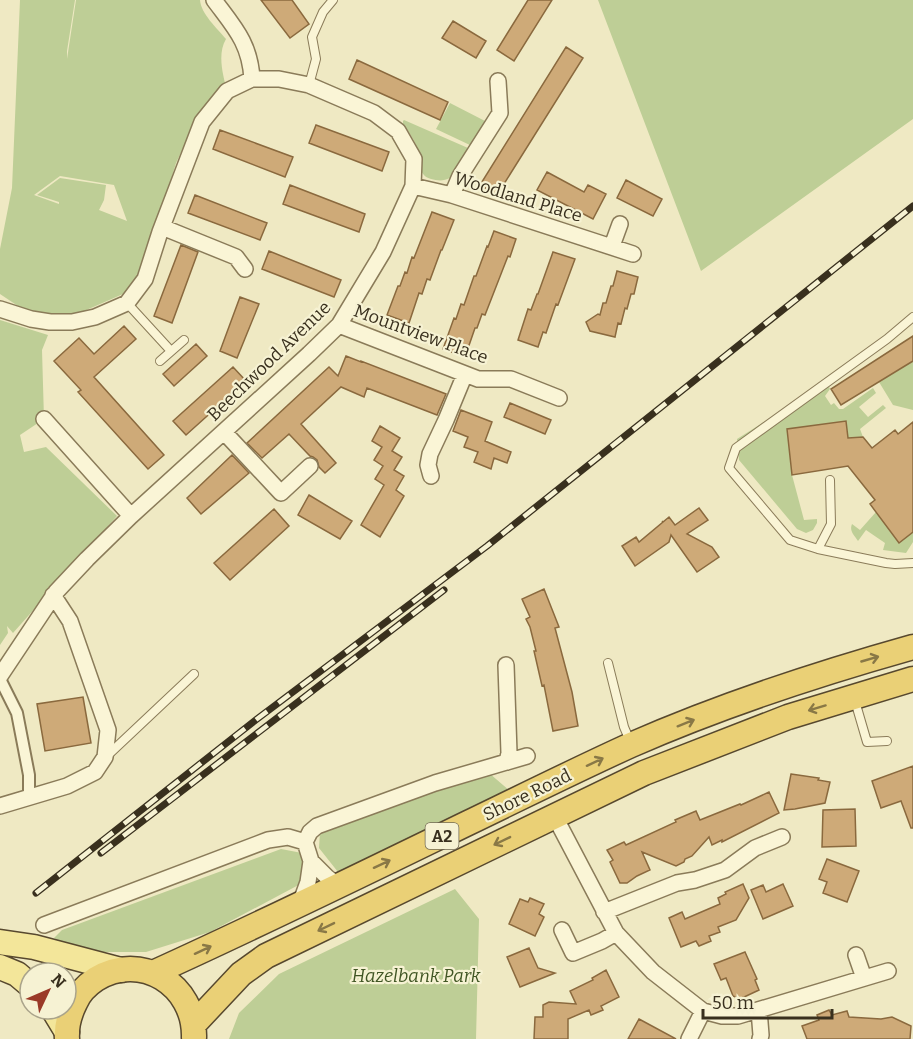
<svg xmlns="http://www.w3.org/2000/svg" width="913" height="1039" viewBox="0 0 913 1039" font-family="Bitter,serif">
  <rect width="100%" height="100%" fill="#efe9c3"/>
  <!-- green -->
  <path fill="#bece96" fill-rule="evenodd" d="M20 0H75L67 51V59L76 0H200C201 14 217 28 226 39 217 54 223 75 227 91L192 129 176 163 145 266 123 294 68 318 21 308 0 294V249L12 188ZM60 176 114 185 127 221 99 210 104 200 106 185 60 178 37 195 59 202V204L34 195Z
    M598 0H913V119L701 271Z
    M450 103 485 121 472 146 436 129Z
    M404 120 468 148 450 178C444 181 438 181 431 179 416 175 421 158 416 145 413 138 408 131 403 124V121Z
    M0 320 48 335 42 350 44 419 20 435 24 452 46 447 117 516 13 633 7 626 8 633 0 645Z
    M913 361V410L893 405 879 382Z
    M827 382 830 389 825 396 831 405 834 403 839 409H843L873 388 876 393 859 407 868 417 883 405 886 408 860 429 863 437 848 438 846 421 787 429 792 475 804 520 817 519V523L813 530 806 533 797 529 739 460 737 439Z
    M876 512 899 543 913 532V542L906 553 883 550 885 543 866 530 858 541C854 535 849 531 852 524L860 530Z
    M489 773 516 796 338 872 319 848 320 832Z
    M281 849 302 853 307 865 306 881 210 932 146 952H93L75 950 54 938 62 930Z
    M455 889 479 919 476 1039H229L239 1013 279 974Z"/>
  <!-- building -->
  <path fill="#ceaa78" stroke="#8a693e" stroke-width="1.5" d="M261 0H292L309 24 290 38Z
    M528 0H552L514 61 497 50Z
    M453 21 486 41 476 58 442 38Z
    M566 47 583 58 497 195 480 185Z
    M357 60 448 102 440 120 349 79Z
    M316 125 389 152 382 171 309 143Z
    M220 130 293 157 285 177 213 149Z
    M547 172 584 192 588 185 606 194 593 219 537 190Z
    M626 180 662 199 653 216 617 198Z
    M290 185 365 214 359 232 283 204Z
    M195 195 267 223 260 240 188 213Z
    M432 212 454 220 442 250H441L430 280 427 279 422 294 419 293 409 323 387 315 398 286H400L405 272 407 273 412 257 414 258Z
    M494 231 516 239 510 257 508 256 485 315 482 314 477 328H475L465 357 443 349 454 318 456 319 461 304 464 305 474 276H476L487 246 488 247Z
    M181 245 198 252 172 323 154 316Z
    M269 251 341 280 334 297 262 269Z
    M553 252 575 259 558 305 556 304 546 333 543 332 538 347 518 340 528 309 531 310 537 294H538Z
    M617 271 638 277 634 294H631L627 309 625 308 621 324 618 323 615 337 590 331 586 322 598 314 600 315 603 303H606L611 286H613Z
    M240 297 259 304 237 358 220 351Z
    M124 326 136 339 94 377 164 455 148 469 78 392 81 390 54 361 79 338 94 354Z
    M913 336V361L841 405 831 389Z
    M196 344 207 356 174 386 163 374Z
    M346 356 361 362V361L446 394 437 415 367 388 364 397 341 387 301 424 336 463 325 473 319 467 317 460 313 457 310 456 289 434 262 458 247 443 329 367 338 376Z
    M233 367 246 381 186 435 173 421Z
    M510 403 551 420 545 434 504 417Z
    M461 410 492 422 485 441 511 452 507 463 494 458 491 469 474 462 478 452 464 447 468 437 453 431Z
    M846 421 848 438 863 437 872 448 895 430 898 434 913 422V532L899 543 870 504 875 500 848 466 792 475 787 429Z
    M380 426 400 438 392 451 402 457 394 470 404 476 396 490 404 496 380 537 361 525 384 485 375 479 383 466 374 460 382 447 372 441Z
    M232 455 249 473 201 514 187 498Z
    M309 495 352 521 340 539 298 515Z
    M699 508 708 520 687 534 712 547 719 557 697 572 671 535 669 542 635 566 622 546 636 537 639 542 663 522 662 521 663 522 669 517 675 525Z
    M274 509 289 526 230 580 214 563Z
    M544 589 559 627 555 628 572 692 578 726 553 731 544 685 542 686 534 651H536L530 627 526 619 530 617 522 599Z
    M83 697 91 743 45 751 37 704Z
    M913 766V828H911L901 801 881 808 872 781Z
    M791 774 819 778 818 780 830 782 825 803 795 809 784 810Z
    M769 792 779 813 722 842V840L712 845 709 837 692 856 685 859 684 862 676 866 642 852 650 870 637 876 627 883H620L610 862 613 860 607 850 624 842 626 845 676 822 675 820 696 811 700 820 740 804 741 805Z
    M855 809 856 846 822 847 823 810Z
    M827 859 859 871 847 902 823 893 827 882 819 879Z
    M743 884 749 898 736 920 718 927 720 932 709 936 711 941 699 946 696 941 681 947 669 918 682 912 685 919 720 904 718 898 726 894 725 892Z
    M783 884 793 906 763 919 751 890 763 885 766 892Z
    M530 898 544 904 539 914 544 917 535 936 509 924 520 899 528 902Z
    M529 948 538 968 555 973 520 987 507 957Z
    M745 952 757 979 755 980 759 990 740 999 733 996 726 978 721 980 714 964Z
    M606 970 619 997 601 1006 603 1010 591 1015 589 1010 568 1019V1039H534L535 1017H543V1005L549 1002 576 1004 570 991 593 980 592 978Z
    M829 1010 832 1015 847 1011 849 1017 881 1019 892 1017 911 1026 910 1039H807L802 1026 819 1020 817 1015Z
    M639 1019 676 1039H628Z"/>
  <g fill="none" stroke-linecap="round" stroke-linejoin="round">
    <defs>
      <path id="service" d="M309 85 316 59 312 37 323 12 333 0
        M127 303 171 351
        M913 317 887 339 736 448 729 468 790 540 818 549 886 563 895 564 913 563
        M160 361 184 340
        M818 549 831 524 830 480
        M608 663 624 727 630 741
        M855 701 867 742 887 741
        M108 755 194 674"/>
      <path id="pedestrian" d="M0 679 17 713 29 775V797"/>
      <path id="minor" d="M214 0C234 27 250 43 252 79
        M413 186 452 195 633 254
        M452 195 460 176 500 113 498 81
        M162 227 236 257 245 269
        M612 246 620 224
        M0 309 31 319 50 322H72L95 317 127 303 145 279 160 232 202 122 227 91 252 79H279L309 85 374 113 398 131 414 159 413 186 383 252 339 325 309 354 131 516 87 559 56 592 0 676
        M339 325 478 379H511L559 398
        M44 419 131 516
        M224 432 281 493 310 466
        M431 476 428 465 430 454 446 420 465 374
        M506 665 509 753 507 762
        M0 806 67 786 95 772 105 757 108 730 70 621 53 595
        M554 815 616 933 653 972 703 1011 722 1016H738L888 971
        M311 861 328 878 338 885
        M300 904 308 882 311 861 305 842 310 832 317 826 435 783 527 756
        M604 912 677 883 695 880 725 870 755 848 782 837
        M44 925 268 840 288 837 305 842
        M562 930 573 953 602 941 616 933
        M856 955 864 978
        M759 1010 761 1035 760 1039
        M689 1039 703 1011"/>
      <path id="primary" d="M0 942 34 947 121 970
        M0 967 17 974 30 985
        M53 1009 67 1032"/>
      <path id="trunk" d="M153 973C259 925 363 874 468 823 522 797 576 770 631 745 722 705 817 674 913 647
        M194 1024 241 974 266 956 644 773 788 717 913 679
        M67 1039C66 1026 69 1015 75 1003 79 993 87 985 96 979 141 951 195 985 194 1037"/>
    </defs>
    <!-- service casing -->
    <use href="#service" stroke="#8a7b59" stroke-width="10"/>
    <!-- pedestrian casing -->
    <use href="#pedestrian" stroke="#8a7b59" stroke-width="14"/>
    <!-- minor casing -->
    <use href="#minor" stroke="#8a7b59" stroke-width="18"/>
    <!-- primary casing -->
    <use href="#primary" stroke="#57482e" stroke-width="27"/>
    <!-- trunk casing -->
    <use href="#trunk" stroke="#57482e" stroke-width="27"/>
    <!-- service -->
    <use href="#service" stroke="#faf5d6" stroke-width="8"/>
    <!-- pedestrian -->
    <use href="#pedestrian" stroke="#faf5d6" stroke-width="10"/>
    <!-- minor -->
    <use href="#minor" stroke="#faf5d6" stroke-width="15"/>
    <!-- primary -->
    <use href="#primary" stroke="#f3e69a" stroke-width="24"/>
    <!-- trunk -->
    <use href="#trunk" stroke="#ead076" stroke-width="24"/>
    <defs>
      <path id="rail" d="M101 853 444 590
        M36 893 257 719 487 546 913 206"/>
    </defs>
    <!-- rail casing -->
    <use href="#rail" stroke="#39301e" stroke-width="7"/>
    <!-- rail -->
    <use href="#rail" stroke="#f6f2d3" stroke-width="4.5" stroke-dasharray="14" stroke-linecap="butt"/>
  </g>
  <!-- one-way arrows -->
  <defs><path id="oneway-shaft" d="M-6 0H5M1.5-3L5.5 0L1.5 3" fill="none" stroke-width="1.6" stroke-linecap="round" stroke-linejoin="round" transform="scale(1.5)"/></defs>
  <g stroke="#897846">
    <use href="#oneway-shaft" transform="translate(870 659) rotate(-16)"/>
    <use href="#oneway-shaft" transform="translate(817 708) rotate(163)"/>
    <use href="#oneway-shaft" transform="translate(686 723) rotate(-22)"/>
    <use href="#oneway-shaft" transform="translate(595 762) rotate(-25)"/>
    <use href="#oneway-shaft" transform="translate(502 841) rotate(154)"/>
    <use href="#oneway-shaft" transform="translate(382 864) rotate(-25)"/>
    <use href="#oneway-shaft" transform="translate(326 927) rotate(154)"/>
    <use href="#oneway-shaft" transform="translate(203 950) rotate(-25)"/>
  </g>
  <g text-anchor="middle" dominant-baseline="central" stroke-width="4.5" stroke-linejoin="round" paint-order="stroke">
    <!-- shield labels -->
    <rect fill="#f6f2d3" stroke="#726a54" stroke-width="1.5" x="425.5" y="823" width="33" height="26" rx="4.5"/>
    <g font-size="16" font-weight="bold" fill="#39301e">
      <text x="442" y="836">A2</text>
    </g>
    <!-- street labels -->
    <g font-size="18" fill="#39301e" stroke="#f6f2d3">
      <text transform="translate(518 197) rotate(17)">Woodland Place</text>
      <text transform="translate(421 334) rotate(20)">Mountview Place</text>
      <text transform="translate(269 361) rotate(-44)">Beechwood Avenue</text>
      <text transform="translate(527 795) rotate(-26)">Shore Road</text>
    </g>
    <!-- park labels -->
    <g font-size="18" font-style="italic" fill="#415624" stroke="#f6f2d3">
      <text x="416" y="976">Hazelbank Park</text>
    </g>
  </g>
  <!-- north arrow -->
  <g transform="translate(48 991) rotate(46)"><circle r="28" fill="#f6f2d3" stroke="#aaa48b" stroke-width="1.5"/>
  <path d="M0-4.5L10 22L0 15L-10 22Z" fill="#9a3a28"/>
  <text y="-9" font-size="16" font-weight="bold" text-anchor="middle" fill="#39301e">N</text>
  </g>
  <!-- scale -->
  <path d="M703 1009v9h129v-9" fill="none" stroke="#39301e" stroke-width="3"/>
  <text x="712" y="1009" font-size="18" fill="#39301e" stroke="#f6f2d3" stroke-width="4.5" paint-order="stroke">50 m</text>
</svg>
